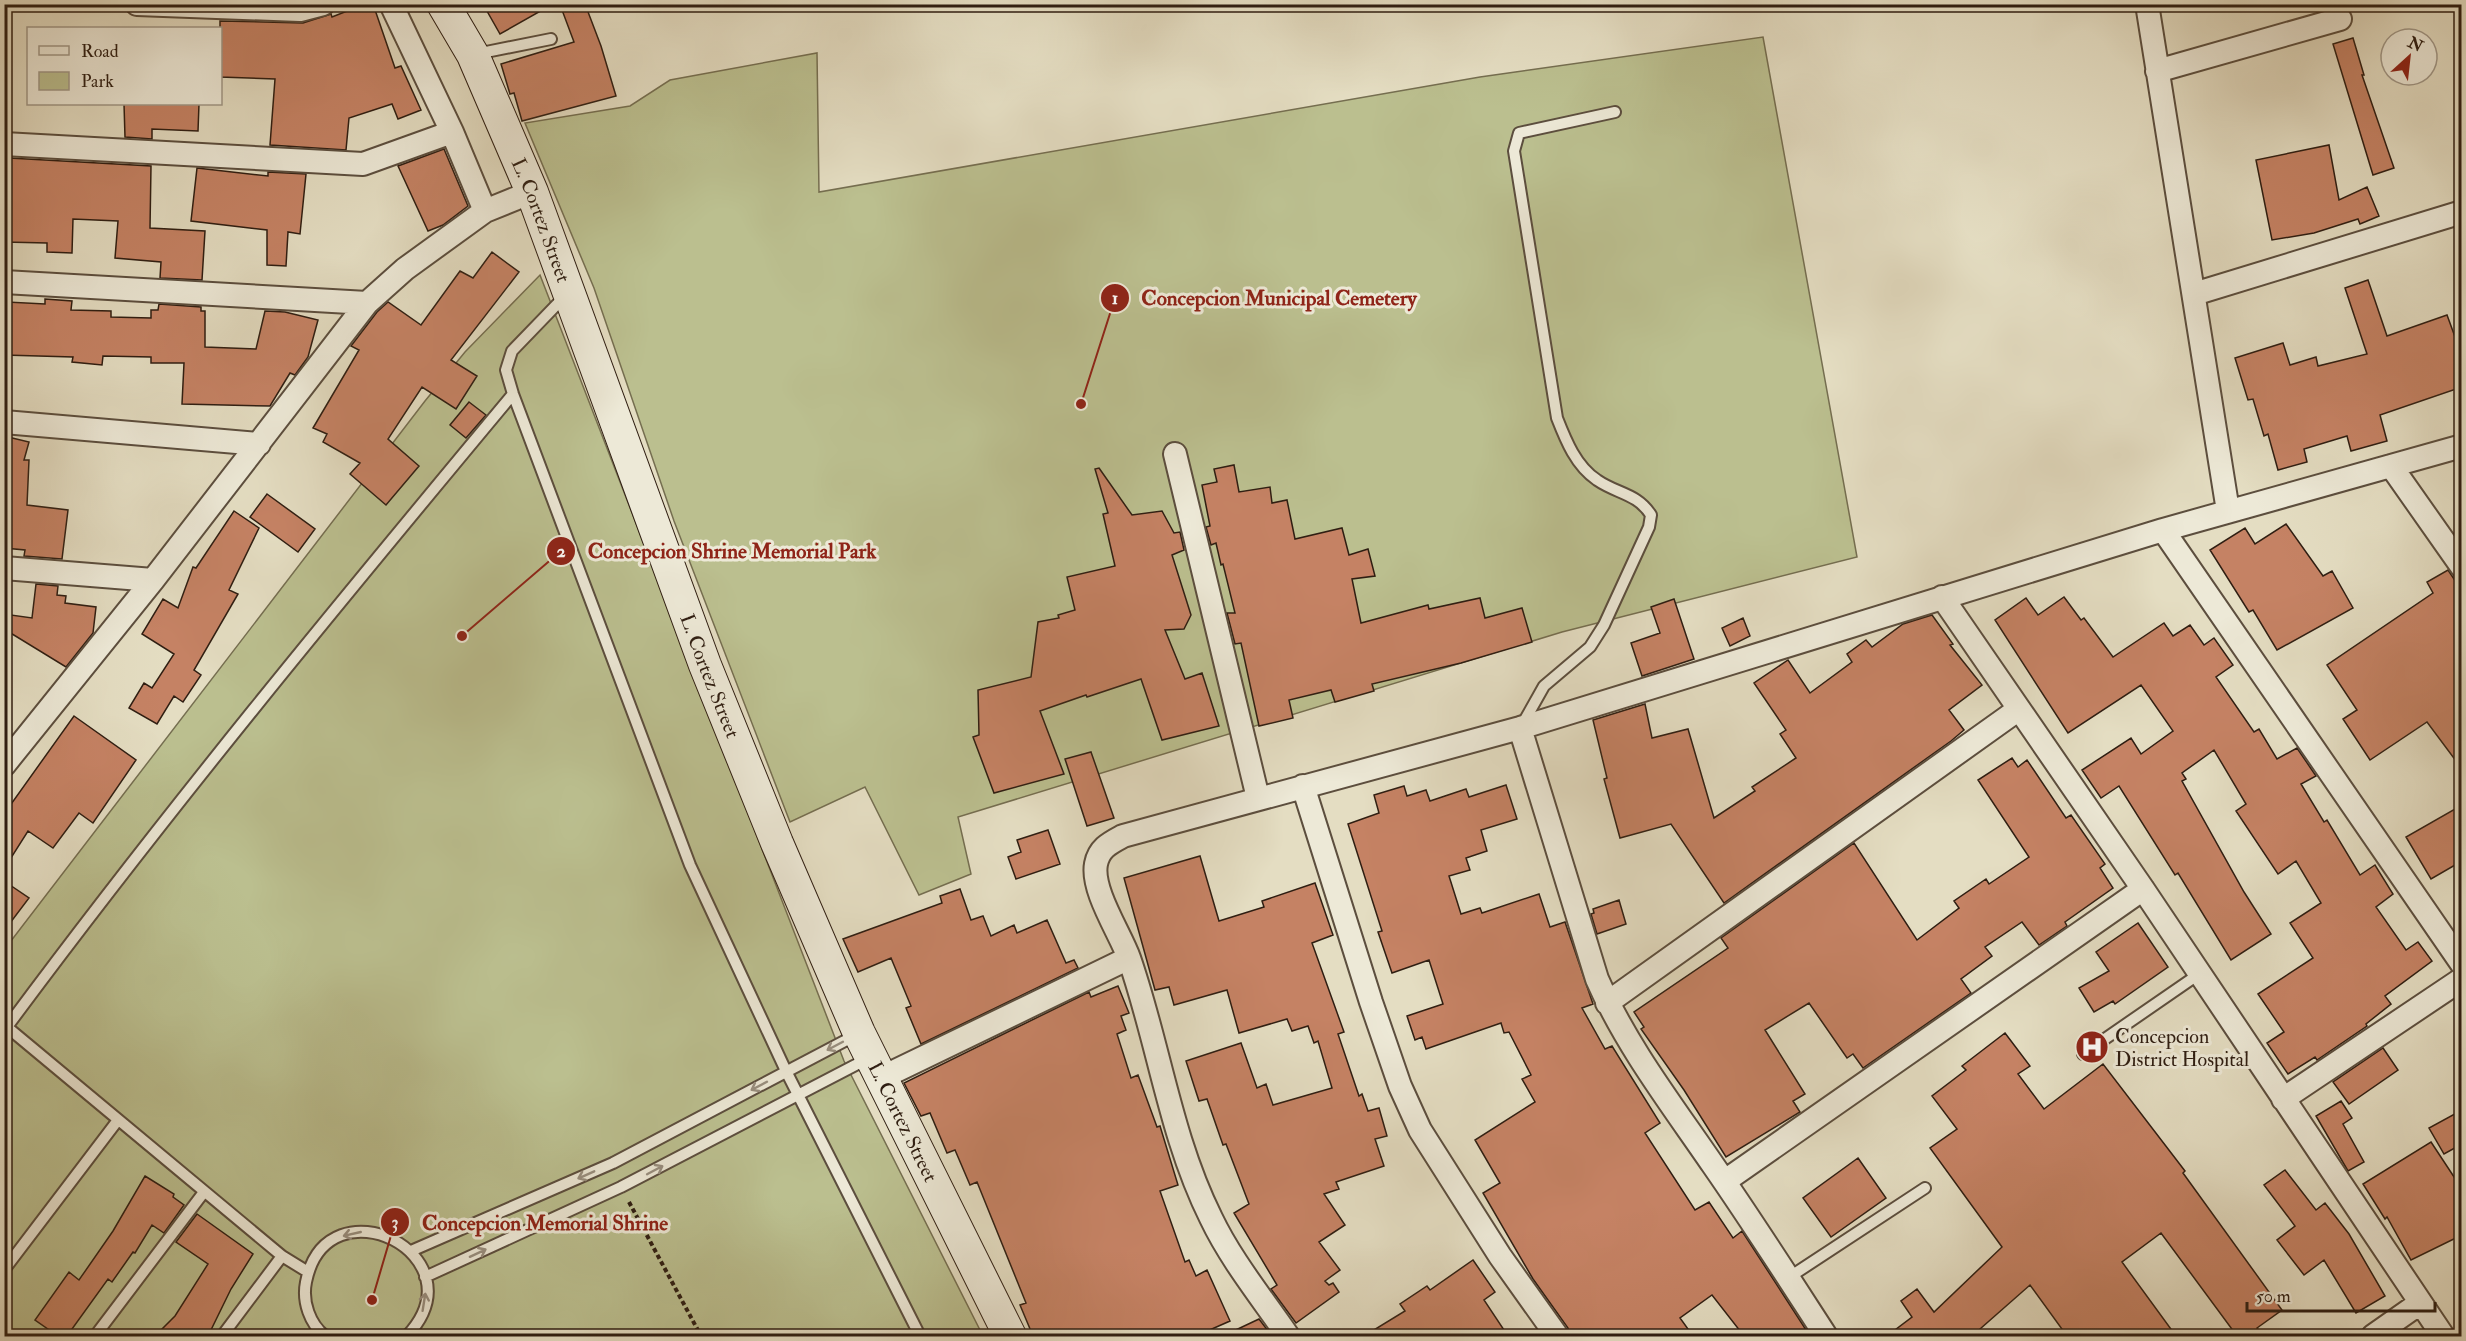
<svg xmlns="http://www.w3.org/2000/svg" width="2466" height="1341" viewBox="0 0 2466 1341" font-family="'IM FELL Double Pica',serif">
  <rect width="100%" height="100%" fill="#e4ddc2"/>
  <filter id="stains"><feTurbulence type="fractalNoise" baseFrequency=".00333" numOctaves="4"/><feColorMatrix values="0 0 0 0 .2 0 0 0 0 .09 0 0 0 0 .02 0 0 0 .5 -.17"/></filter>
  <radialGradient id="worn" r=".72"><stop offset=".6" stop-color="#630" stop-opacity="0"/><stop offset="1" stop-color="#630" stop-opacity=".3"/></radialGradient>
  <!-- green -->
  <path fill="#bbbf8f" stroke="#756e50" stroke-width="1.5" d="M1763 37 1857 557 1562 632 958 817 971 874 919 895 865 787 790 822 674 521 594 288 525 123 630 106 670 80 817 53 819 192 1480 77Z
    M540 275 844 1061 983 1336H5L4 950 425 401 465 352Z"/>
  <!-- building -->
  <path fill="#c58264" stroke="#2f1e12" stroke-width="1.5" d="M365 4H373L395 68 401 66 421 110 398 119 392 104 349 118 346 150 270 145 275 79 220 77V21L303 23 331 14 332 17Z
    M483 4H553L500 34Z
    M576 4H585L601 46 616 96 522 121 514 93 510 94 501 64 574 42 562 10Z
    M2353 38 2364 75H2362L2394 168 2373 175 2333 44Z
    M124 104H199L198 131 152 129V139L125 137Z
    M2329 145 2339 200 2367 187 2379 216 2360 224 2358 219 2314 233 2272 240 2256 160Z
    M444 149 468 206 443 225 428 231 398 166Z
    M9 158 151 166 150 228 205 231 202 280 160 278 161 262 115 258 118 221 73 219 72 253 47 252V243L4 242V169H8Z
    M197 168 268 176V172L306 174 300 234 288 232 286 266 267 265V230L191 221Z
    M492 252 519 272 451 360 477 376 456 409 422 387 388 439 419 466 386 505 350 474 360 463 323 442 327 434 313 428 359 350 351 346 377 312 388 302 421 325 460 271 473 278Z
    M2368 280 2387 336 2447 315 2462 356V387L2380 415 2387 441 2351 451 2347 436 2304 449 2307 462 2278 470 2268 434 2264 436 2253 399 2248 400 2235 358 2283 343 2290 365 2316 357 2318 366 2367 354 2345 288Z
    M45 299 72 301 71 310 111 311V317L151 318V310H158L159 304 201 307V311H205V347L256 349 265 311 285 312 318 320 308 357 295 375 290 373 270 406 182 404 184 363H151V357L103 356 102 365 72 362 73 357 4 355 7 302 45 304Z
    M469 402 486 415 466 438 450 425Z
    M4 436 29 442 24 460H29L27 505 68 510 62 559 24 556 25 550 4 548Z
    M1234 465 1239 492 1270 487 1272 503 1287 500 1295 539 1342 528 1349 555 1368 549 1375 576 1352 579 1361 623 1428 605 1429 609 1480 598 1485 618 1522 608 1532 642 1461 663 1372 684 1374 691 1335 702 1331 690 1289 700 1293 718 1259 726 1241 643 1235 644 1227 613H1235L1223 564 1221 565 1216 543 1211 545 1206 527 1210 526 1202 485 1217 482 1214 469Z
    M1099 468 1132 515 1162 511 1174 533 1180 532 1184 550 1172 555 1191 615 1184 629 1165 630 1185 679 1202 673 1219 726 1162 740 1141 679 1087 697 1086 695 1040 711 1064 774 994 793 973 737 979 735 978 690 1031 677 1038 622 1059 618 1058 615 1075 610 1067 577 1115 566 1103 514 1108 513 1095 469Z
    M267 494 315 529 298 552 250 517Z
    M234 511 259 528 229 590 238 594 194 670 201 675 183 702 174 696 157 724 129 708 144 683 152 688 174 654 142 634 163 599 178 608 193 567 196 568Z
    M2286 524 2323 576 2332 571 2353 608 2277 650 2253 610 2249 612 2210 550 2245 528 2255 544Z
    M2448 570 2462 591V769L2427 722 2370 760 2343 719 2357 710 2327 665 2433 593 2427 582Z
    M36 584 58 586 57 595 66 596 65 603 96 607 93 633 66 667 4 629V614L32 618Z
    M2064 597 2081 620 2084 618 2113 657 2164 623 2173 636 2190 625 2204 645 2214 638 2233 665 2216 677 2254 732 2259 729 2277 759 2297 748 2316 776 2301 784 2324 822 2327 820 2360 875 2375 865 2393 894 2376 907 2406 950 2418 942 2432 961 2385 996 2391 1004 2366 1024 2367 1026 2317 1060 2315 1057 2288 1074 2267 1043 2284 1032 2258 994 2313 958 2290 923 2321 903 2296 861 2278 874 2236 811 2246 804 2214 750 2182 773 2186 779 2182 781 2244 892 2271 934 2231 960 2178 873 2175 875 2119 786 2101 798 2082 770 2131 738 2141 754 2173 731 2141 685 2068 733 1995 620 2026 598 2038 615Z
    M1674 599 1694 659 1642 676 1631 643 1660 633 1651 607Z
    M1932 615 1953 644 1950 645 1982 685 1949 710 1964 730 1951 741 1724 903 1671 824 1620 838 1604 779 1607 778 1593 720 1645 704 1652 738 1688 729 1714 818 1755 791 1752 787 1796 758 1780 734 1786 730 1754 683 1788 660 1810 693 1852 662 1847 654 1866 640 1872 647 1903 624Z
    M1743 618 1750 636 1730 646 1722 628Z
    M74 716 136 760 93 823 79 813 53 848 28 831 4 869V814Z
    M1091 752 1114 818 1087 826 1065 759Z
    M2012 758 2018 767 2027 760 2066 818 2071 815 2105 864 2100 868 2113 888 2065 922 2067 926 2039 945 2022 922 1985 947 1992 956 1961 979 1971 993 1863 1068 1853 1054 1847 1058 1809 1003 1765 1030 1805 1094 1793 1101 1800 1112 1726 1157 1684 1090 1641 1029 1644 1027 1634 1012 1728 948 1721 938 1854 843 1917 940 1959 908 1954 901 1986 879 1989 884 2029 857 1978 780Z
    M1506 785 1517 819 1481 830 1487 851 1466 858 1470 870 1449 876 1461 914 1480 908 1482 913 1539 894 1550 927 1565 922 1593 1004 1582 1008 1605 1049 1612 1046 1660 1123 1645 1133 1695 1210 1709 1202 1733 1238 1742 1231 1810 1336H1744L1712 1295 1680 1318 1693 1336H1570L1568 1328 1533 1279 1483 1193 1500 1183 1475 1140 1535 1102 1522 1079 1531 1075 1509 1032 1504 1033 1501 1023 1426 1049 1422 1037 1415 1040 1407 1016 1443 1004 1429 960 1392 973 1378 932 1382 931 1348 824 1379 813 1374 795 1404 786 1407 796 1426 790 1430 801 1466 789 1469 797Z
    M2462 805V861L2431 879 2406 837Z
    M1048 830 1060 864 1016 879 1008 857 1021 852 1017 840Z
    M1200 856 1219 921 1264 907 1262 901 1315 883 1333 935 1312 943 1344 1032 1338 1034 1359 1096 1362 1094 1368 1111 1379 1108 1387 1136 1375 1139 1384 1166 1336 1182 1339 1189 1324 1194 1345 1225 1319 1242 1340 1270 1325 1281 1329 1285 1333 1283 1339 1292 1296 1323 1271 1289 1277 1285 1234 1213 1249 1204 1226 1144 1223 1145 1207 1099 1199 1101 1186 1061 1241 1043 1257 1088 1266 1084 1273 1105 1332 1088 1318 1041 1314 1043 1308 1026 1292 1031 1287 1019 1239 1033 1227 990 1174 1005 1169 987 1155 990 1124 878Z
    M4 881 29 898 4 931Z
    M960 889 971 920 983 916 991 936 1014 925 1017 933 1047 920 1066 963 1074 960 1078 968 921 1044 906 1008 911 1006 891 958 858 972 843 939 942 903 940 896Z
    M1619 900 1626 924 1597 934 1591 914 1594 913 1593 909Z
    M2138 923 2168 967 2115 1004 2113 1001 2094 1012 2079 988 2109 971 2096 952Z
    M1118 986 1129 1013 1121 1016 1126 1030 1117 1034 1131 1078 1138 1075 1157 1127 1160 1126 1178 1185 1160 1191 1185 1262 1189 1260 1196 1276 1207 1270 1230 1321 1196 1336H1033L1020 1305 1026 1303 977 1182 970 1185 955 1150 947 1153 930 1113 921 1116 904 1083 1089 992 1091 997Z
    M2005 1033 2030 1066 2018 1074 2044 1109 2103 1064 2185 1171 2183 1173 2282 1310 2257 1328 2265 1336H2237L2161 1233 2122 1262 2176 1336H2067L2030 1285 1972 1336H1887L1912 1317 1901 1301 1917 1289 1934 1312 2002 1247 1930 1148 1957 1129 1932 1096 1966 1070 1962 1066Z
    M2383 1048 2398 1070 2349 1104 2333 1082Z
    M2341 1101 2352 1118 2343 1124 2364 1162 2348 1171 2316 1116Z
    M2462 1110V1144L2444 1154 2429 1128Z
    M2431 1142 2462 1189V1235L2411 1260 2387 1217 2385 1219 2363 1184Z
    M1858 1158 1886 1198 1831 1237 1803 1198Z
    M2285 1170 2316 1210 2325 1203 2349 1234 2385 1296 2356 1313 2324 1260 2304 1275 2277 1240 2295 1226 2264 1185Z
    M145 1176 174 1194 173 1197 184 1205 164 1233 152 1225 135 1253 133 1252 112 1282 108 1279 67 1336H58L35 1320 69 1272 79 1280 113 1231Z
    M197 1214 253 1254 231 1289 208 1336H155L175 1316 208 1264 176 1242Z
    M1473 1260 1495 1292 1484 1300 1508 1336H1364L1405 1311 1400 1304 1427 1286 1430 1290Z
    M1259 1319 1272 1336H1223Z"/>
  <g fill="none" stroke-linecap="round" stroke-linejoin="round">
    <defs>
      <path id="service" d="M476 54 551 39
        M567 294 512 351 506 370 513 394 690 865 786 1071 920 1336
        M1522 725 1544 686 1590 647 1604 625 1649 527 1651 515C1637 493 1617 494 1597 480 1576 466 1566 441 1557 418L1514 151 1519 133 1615 112
        M7 1027 282 1256 308 1272
        M4 1031C166 812 339 603 513 394
        M2083 1054 2199 974
        M411 1251 613 1163 856 1035
        M4 1270 118 1120
        M425 1277 621 1187 869 1058
        M1788 1278 1925 1188
        M95 1336 204 1192
        M222 1336 282 1256
        M325 1336C310 1324 302 1302 306 1282 327 1178 483 1255 407 1336"/>
      <path id="minor" d="M137 4 300 10 323 4
        M391 4 452 132 485 211
        M2147 4 2228 511
        M2157 71 2340 19
        M4 144 363 164 452 132
        M4 282 367 303
        M2194 294 2462 212
        M4 422 259 444
        M1175 454 1258 798
        M2391 466 2462 567
        M2163 530 2462 964
        M4 568 153 580
        M1942 597 2143 889 2443 1336
        M1520 728 1597 979C1627 1047 1672 1105 1713 1165 1752 1221 1789 1279 1826 1336
        M4 765 153 580 367 303 405 269 485 211 532 192
        M1303 786 1371 1002 1400 1086 1420 1130 1500 1256 1557 1336
        M1607 1003 2019 709
        M881 1078 1129 958
        M2283 1099 2462 979
        M1725 1181 2143 889
        M1288 1336C1262 1298 1231 1260 1211 1218 1170 1136 1159 1044 1129 958 1120 933 1091 890 1096 864 1099 848 1110 843 1123 836L1520 728 2163 530 2462 446
        M2373 1336 2420 1303"/>
      <g id="secondary">
        <path id="s1" d="M443 4 473 55 532 192 705 665 777 843 859 1033 1010 1336"/>
      </g>
    </defs>
    <!-- service casing -->
    <use href="#service" stroke="#5c4e3e" stroke-width="14"/>
    <!-- minor casing -->
    <use href="#minor" stroke="#5c4e3e" stroke-width="26"/>
    <!-- secondary casing -->
    <use href="#secondary" stroke="#2f1e12" stroke-width="34"/>
    <!-- path -->
    <path stroke="#2f1e12" stroke-width="4" stroke-dasharray="4.5 3" stroke-linecap="butt" d="M629 1202 701 1336"/>
    <!-- service -->
    <use href="#service" stroke="#ede9d7" stroke-width="10"/>
    <!-- minor -->
    <use href="#minor" stroke="#ede9d7" stroke-width="22"/>
    <!-- secondary -->
    <use href="#secondary" stroke="#ede9d7" stroke-width="32"/>
  </g>
  <!-- one-way arrows -->
  <defs><path id="oneway-shaft" d="M-6 0H5M1.5-3L5.5 0L1.5 3" fill="none" stroke-width="1.6" stroke-linecap="round" stroke-linejoin="round" transform="scale(1.5)"/></defs>
  <g stroke="#988e7e">
    <use href="#oneway-shaft" transform="translate(835 1046) rotate(152)"/>
    <use href="#oneway-shaft" transform="translate(759 1086) rotate(152)"/>
    <use href="#oneway-shaft" transform="translate(655 1170) rotate(-28)"/>
    <use href="#oneway-shaft" transform="translate(586 1175) rotate(156)"/>
    <use href="#oneway-shaft" transform="translate(352 1234) rotate(167)"/>
    <use href="#oneway-shaft" transform="translate(478 1253) rotate(-25)"/>
    <use href="#oneway-shaft" transform="translate(424 1302) rotate(-81)"/>
  </g>
  <!-- icons -->
  <defs>
    <symbol id="hospital-disc" viewBox="-11 -11 22 22"><circle r="9.5" fill="#8f2418" stroke="#ede9d7"/><path d="M-5-5h3v3.5h4V-5h3V5h-3V1.5h-4V5h-3Z" fill="#fff"/></symbol>
  </defs>
  <g fill-rule="evenodd">
    <use href="#hospital-disc" x="2073" y="1028" width="38" height="38"/>
  </g>
  <g text-anchor="middle" dominant-baseline="central" stroke-width="6" stroke-linejoin="round" paint-order="stroke">
    <!-- street labels -->
    <g font-size="20" fill="#2f1e12" stroke="#ede9d7">
      <text stroke="none"><textPath href="#s1" startOffset="238">L. Cortez Street</textPath></text>
      <text stroke="none"><textPath href="#s1" startOffset="724">L. Cortez Street</textPath></text>
      <text stroke="none"><textPath href="#s1" startOffset="1210">L. Cortez Street</textPath></text>
    </g>
    <!-- poi labels -->
    <g font-size="20" fill="#2f1e12" stroke="#ede9d7" text-anchor="start">
      <text x="2115" y="1036">Concepcion<tspan x="2115" dy="23">District Hospital</tspan></text>
    </g>
  </g>
  <!-- callouts -->
  <path fill="none" stroke="#8f2418" stroke-width="2" d="M1081 404L1115 298M462 636L561 551M372 1300L395 1222"/>
  <g fill="#8f2418" stroke="#ede9d7" stroke-width="2">
    <circle cx="1081" cy="404" r="6"/>
    <circle cx="462" cy="636" r="6"/>
    <circle cx="372" cy="1300" r="6"/>
    <circle cx="1115" cy="298" r="15"/>
    <circle cx="561" cy="551" r="15"/>
    <circle cx="395" cy="1222" r="15"/>
  </g>
  <g font-size="18" text-anchor="middle" font-weight="bold" fill="#fff">
    <text x="1115" y="304">1</text>
    <text x="561" y="557">2</text>
    <text x="395" y="1228">3</text>
  </g>
  <g font-size="21" text-anchor="middle" font-weight="bold" fill="#8f2418" stroke="#ede9d7" stroke-width="6" stroke-linejoin="round" paint-order="stroke">
    <text x="1279" y="305">Concepcion Municipal Cemetery</text>
    <text x="732" y="558">Concepcion Shrine Memorial Park</text>
    <text x="545" y="1230">Concepcion Memorial Shrine</text>
  </g>
  <!-- margin -->
  <rect width="2466" height="1341" fill="none" stroke="#e4ddc2" stroke-width="24"/>
  <rect x="6" y="6" width="2454" height="1329" fill="none" stroke="#2f1e12" stroke-width="3"/>
  <rect x="12" y="12" width="2442" height="1317" fill="none" stroke="#2f1e12" stroke-width="1.5"/>
  <!-- legend -->
  <rect x="27" y="27" width="195" height="78" fill="#ede9d7" stroke="#a19888" stroke-width="1.5"/>
  <rect x="39" y="46" width="30" height="9" fill="#ede9d7" stroke="#a19888" stroke-width="1.5"/>
  <text x="81" y="57" font-size="18" fill="#2f1e12">Road</text>
  <rect x="39" y="72" width="30" height="18" fill="#bbbf8f" stroke="#a19888" stroke-width="1.5"/>
  <text x="81" y="87" font-size="18" fill="#2f1e12">Park</text>
  <!-- north arrow -->
  <g transform="translate(2409 57) rotate(27)"><circle r="28" fill="#ede9d7" stroke="#a19888" stroke-width="1.5"/>
  <path d="M0-4.5L10 22L0 15L-10 22Z" fill="#8f2418"/>
  <text y="-9" font-size="16" font-weight="bold" text-anchor="middle" fill="#2f1e12">N</text>
  </g>
  <!-- scale -->
  <path d="M2247 1302v9h188v-9" fill="none" stroke="#2f1e12" stroke-width="3"/>
  <text x="2256" y="1302" font-size="18" fill="#2f1e12" stroke="#ede9d7" stroke-width="4.5" paint-order="stroke">50 m</text>
  <rect width="100%" height="100%" filter="url(#stains)"/>
  <rect width="100%" height="100%" fill="url(#worn)"/>
</svg>
